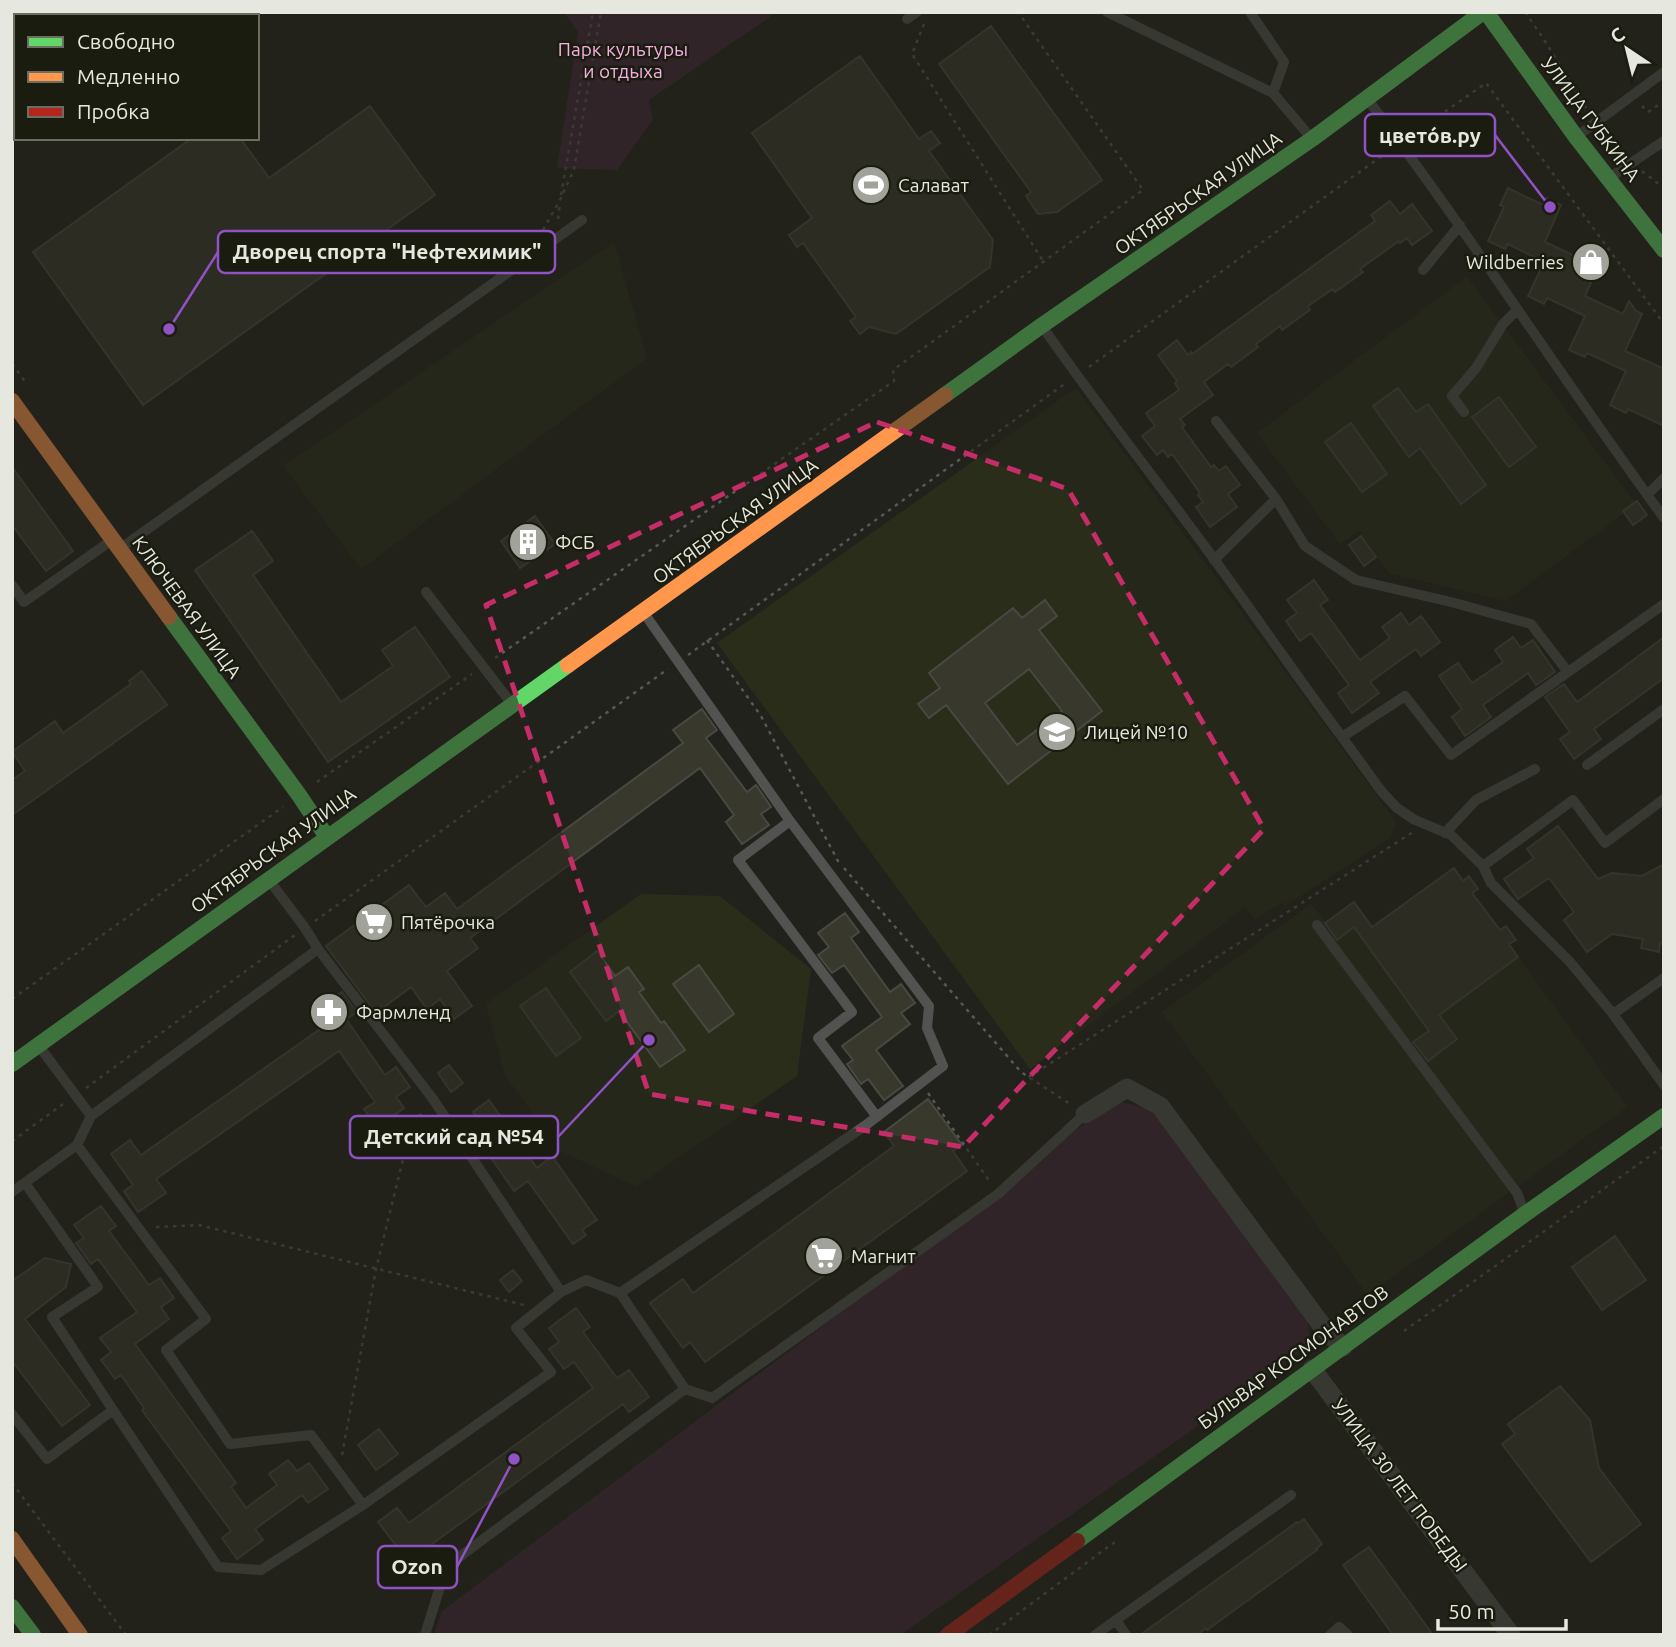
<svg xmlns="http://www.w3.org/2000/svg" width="1676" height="1647" viewBox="0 0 1676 1647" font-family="Ubuntu,sans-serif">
  <rect width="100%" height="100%" fill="#22221c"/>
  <!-- built -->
  <path fill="#2b2d1b" d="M614 242 647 358 361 569 283 466Z
    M1467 277 1636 504 1506 601 1389 573 1359 531 1340 544 1257 433Z
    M1076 388 1396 822 1390 838 1285 906 1283 902 1255 919 1245 907 1030 1069 717 643Z
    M1454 868 1463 880 1469 876 1478 889 1473 893 1500 930 1506 926 1516 940 1510 945 1627 1107 1368 1295 1162 1012 1311 904 1326 923 1354 902 1372 927Z
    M641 894 720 896 811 969 797 1076 636 1187 559 1150 505 1075 486 1004Z"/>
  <!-- green -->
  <path fill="#402739" d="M38 12H251L246 16H40Z
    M564 12H777L649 100 653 119 617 170 557 168 578 32Z
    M1122 1102 1151 1109 1307 1310 1310 1344 1236 1399 900 1635H434L442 1611 1039 1164 1073 1131Z"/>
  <!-- building -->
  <path fill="#38392c" stroke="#484942" stroke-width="2" fill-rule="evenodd" d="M991 26 1102 180 1057 212 1038 214 1026 196 1031 192 939 64Z
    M860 56 919 139 931 131 940 143 929 151 993 240 990 267 896 334 869 327 860 334 850 321 856 317 803 243 797 247 789 235 812 218 752 133Z
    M370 106 435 195 143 405 33 252 192 138H240L269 178Z
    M1508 188 1543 205 1546 198 1561 205 1545 242 1581 259 1585 253 1600 260 1599 263H1600L1585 296 1623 314 1629 301 1636 311 1642 314 1625 351 1664 369V426L1628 409 1626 413 1610 405 1626 371 1587 353 1585 357 1569 350 1585 316 1547 298 1544 304 1528 296 1544 262 1508 244 1505 249 1488 241 1504 207 1500 205Z
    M1390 201 1400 214 1412 204 1432 231 1412 245 1407 238 1400 243 1399 241 1360 269 1363 272 1335 292 1333 289 1308 306 1310 310 1282 330 1280 326 1256 344 1258 347 1231 367 1228 364 1204 382 1213 395 1180 419 1185 425 1182 427 1211 467 1214 465 1219 471 1226 466 1240 485 1228 494 1237 507 1210 527 1196 507 1203 502 1198 495 1200 493 1172 454 1168 457 1163 450 1157 455 1142 436 1155 426 1146 413 1179 390 1175 383 1177 381 1158 355 1177 340 1188 355 1191 352 1192 354 1375 221 1371 215Z
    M1398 388 1416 412 1428 404 1486 485 1461 504 1420 448 1409 457 1373 406Z
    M1499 397 1536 447 1509 467 1472 417Z
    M1351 423 1387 474 1362 492 1325 442Z
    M12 467 73 551 46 571 12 525Z
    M1637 501 1647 515 1633 525 1623 511Z
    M535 516 555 544 520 568 501 541Z
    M252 531 273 561 253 575 341 702 393 666 382 650 415 627 450 677 328 762 195 570Z
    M1361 536 1376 557 1364 566 1349 545Z
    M1314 580 1328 600 1320 605 1360 660 1390 638 1382 627 1401 613 1409 625 1421 616 1440 642 1421 656 1416 649 1370 682 1379 693 1352 713 1338 693 1349 685 1311 633 1300 641 1286 621 1297 613 1287 600Z
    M1045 600 1057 616 1039 630 1102 711 1008 784 946 705 929 718 918 704 940 688 929 673 1013 608 1022 618ZM1029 669 1062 711 1017 745 985 703Z
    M1513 637 1521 648 1533 640 1555 672 1536 685 1528 673 1483 705 1491 717 1465 736 1452 717 1462 709 1439 676 1458 663 1472 683 1503 662 1495 650Z
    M1664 637V678L1594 729 1601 739 1574 759 1560 739 1570 732 1545 697 1564 684 1577 702Z
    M142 671 167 705 12 815V780L25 771 12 752 55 721 63 733 131 684 129 681Z
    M702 709 717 730 706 738 747 792 756 785 771 807 761 814 769 825 742 844 726 822 734 815 700 768 470 938 478 948 447 971 472 1006 454 1019 440 999 427 1009 411 987 376 1013 326 946 409 885 426 907 445 893 457 909 683 743 673 730Z
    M1558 826 1598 879 1612 873 1642 876 1664 864V944L1660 943 1659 952 1641 948 1643 939 1612 934 1587 952 1564 920 1574 912 1549 878 1518 899 1504 879 1534 858 1527 849Z
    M1454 868 1463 881 1469 876 1478 889 1472 893 1500 930 1506 926 1516 940 1509 944 1518 957 1439 1015 1457 1039 1428 1061 1413 1042 1429 1031 1354 927 1337 940 1325 923 1354 902 1372 927Z
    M845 913 859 932 851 938 890 992 901 984 915 1003 901 1013 910 1024 876 1050 903 1086 884 1100 868 1079 861 1084 847 1064 853 1060 842 1046 882 1017 844 965 832 973 818 955 829 947 818 933Z
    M597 951 615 976 628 967 644 989 639 992 661 1023 664 1021 685 1050 660 1067 619 1011 606 1021 570 972Z
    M699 965 734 1014 709 1032 673 984Z
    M546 988 581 1038 556 1056 520 1006Z
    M342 992 357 1012 346 1019 385 1075 396 1067 410 1087 396 1097 404 1108 377 1128 364 1109 375 1102 339 1051 156 1179 166 1193 138 1212 124 1191 133 1185 111 1154 130 1140 141 1155 323 1027 313 1013Z
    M449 1065 463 1083 451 1092 438 1073Z
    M928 1099 962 1145 953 1151 967 1171 705 1362 690 1342 683 1348 650 1303 683 1279 693 1293 894 1146 884 1132Z
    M489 1100 537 1168 552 1156 597 1220 582 1230 586 1235 573 1244 528 1181 514 1191 469 1126 478 1119 473 1112Z
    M101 1206 116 1226 109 1231 149 1285 160 1278 174 1298 161 1307 169 1319 135 1344 236 1483 231 1487 246 1508 277 1485 269 1474 288 1460 297 1471 309 1463 328 1489 308 1503 302 1495 255 1529 263 1540 237 1559 222 1538 231 1531 142 1410 144 1408 121 1375 115 1379 101 1360 111 1352 100 1338 137 1312 98 1259 91 1264 76 1243 84 1238 74 1225Z
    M1615 1236 1646 1280 1602 1310 1572 1267Z
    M45 1258 71 1264 66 1287 25 1319 90 1405 62 1426 12 1361V1281Z
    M513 1270 522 1281 509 1292 500 1280Z
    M576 1308 590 1327 583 1332 617 1378 629 1370 649 1397 629 1412 623 1404 424 1550 431 1560 403 1580 389 1561 401 1552 378 1522 397 1508 409 1523 593 1388 574 1362 564 1369 549 1349 559 1342 549 1328Z
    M1560 1386 1590 1420 1599 1468 1641 1524 1591 1562 1502 1444 1515 1434 1508 1424Z
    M379 1429 398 1454 376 1470 358 1445Z
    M1304 1519 1322 1544 1316 1549 1317 1550 1207 1630 1206 1628 1197 1635H1140L1297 1522 1298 1523Z
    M1369 1547 1433 1635H1393L1343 1565Z"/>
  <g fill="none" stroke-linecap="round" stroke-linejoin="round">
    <!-- path -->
    <path stroke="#585854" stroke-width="2.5" stroke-dasharray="3.5 5" stroke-linecap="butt" d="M20 12 23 16
      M1525 12 1543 38 1588 111
      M924 24 912 54 1043 261
      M12 42 16 43
      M1642 106 1648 112 1664 101
      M1605 133 1622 152
      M1410 136 1486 83 1664 324
      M1642 171 1664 188
      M561 195 593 12
      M558 219 560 202
      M543 230 561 198 574 169 601 12
      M12 364 27 384
      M1089 367 1390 150
      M707 640 761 716 839 863
      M688 655 1066 383
      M495 658 894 381 893 370 1143 190 1018 12
      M317 782 472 674
      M844 868 1021 1072 1070 1104
      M315 921 668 669
      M12 999 283 807
      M1029 1077 1413 832
      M86 1088 295 935
      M928 1093 990 1182
      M12 1141 66 1102
      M156 1227 199 1225 524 1305
      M1404 1331 1664 1146
      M342 1455 376 1269 411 1127 424 1110
      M12 1483 126 1635
      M989 1635 1116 1541"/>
    <!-- lane -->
    <path stroke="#525350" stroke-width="10" d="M1107 12 1273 93 1312 139
      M1250 12 1284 62 1273 93
      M907 19 917 12
      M1368 100C1471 236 1563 380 1664 518
      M1576 137 1664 72
      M1609 178 1664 141
      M1423 270 1460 225
      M1042 326C1097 405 1157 481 1214 559 1257 618 1298 678 1342 737L1405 696 1451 755 1664 604
      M1464 412 1452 396 1476 368 1503 324 1517 310
      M1216 421 1276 499 1305 546 1356 580 1451 602 1531 624 1568 672
      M1647 495 1664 478
      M121 548 582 220
      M1214 560 1276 499
      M12 585 24 602 112 540
      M426 592 511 703
      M1342 737 1382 792 1397 808 1415 820 1451 835 1483 866 1491 883 1570 962 1613 1014 1664 1085
      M1587 765 1664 709
      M790 821 738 860 852 1012 818 1038 877 1117
      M1445 833 1476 800 1535 769
      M1483 866 1573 800 1605 843 1664 799
      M269 880 305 928 318 949 433 1099 561 1292 586 1280 620 1293 685 1389
      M1317 925 1517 1193 1525 1214
      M1613 1014 1664 978
      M39 1046 91 1116
      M25 1183 98 1287 52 1317 113 1410
      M12 1192 77 1145 91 1116 318 949
      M620 1293 866 1125 943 1066 927 1028 929 1006 790 821 644 613
      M12 1414 47 1459 113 1410 218 1567 261 1570 363 1505 311 1435 230 1444 166 1350 206 1319 77 1145
      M363 1505 551 1372 516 1328 561 1292
      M1116 1620 1126 1635
      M425 1635 446 1567 685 1389 712 1398 998 1194 1085 1114
      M1095 1635 1291 1495
      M1330 1635 1339 1627 1348 1635"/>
    <!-- street -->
    <path stroke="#525350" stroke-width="19" d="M1085 1114 1127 1088 1160 1106 1326 1331 1343 1347
      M1312 1369 1511 1635"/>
    <!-- fast -->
    <path stroke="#63d668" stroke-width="16" d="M1486 12 1576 137 1664 250
      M945 395 1041 326 1312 139 1483 12
      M169 617 299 795 327 837
      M12 1064 568 665
      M1077 1541 1525 1214 1664 1116
      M12 1607 33 1635"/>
    <!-- slow -->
    <path stroke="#ff974d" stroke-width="16" d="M12 401 169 617
      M568 665 945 395
      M12 1539 80 1635"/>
    <!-- jam -->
    <path stroke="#b3261e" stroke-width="16" d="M948 1635 1077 1541"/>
  </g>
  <!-- marked area -->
  <path d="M0 0H1676V1647H0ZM877 422 1068 489 1264 829 963 1147 649 1094 486 605Z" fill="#22221c" fill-opacity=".55" fill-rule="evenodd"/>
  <path fill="none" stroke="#c62d68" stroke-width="5" stroke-dasharray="14 9" stroke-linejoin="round" d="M877 422 1068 489 1264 829 963 1147 649 1094 486 605Z"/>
  <!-- icons -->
  <defs>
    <symbol id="stadium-disc" viewBox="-11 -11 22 22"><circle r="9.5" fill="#a1a39b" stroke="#1a1c0f"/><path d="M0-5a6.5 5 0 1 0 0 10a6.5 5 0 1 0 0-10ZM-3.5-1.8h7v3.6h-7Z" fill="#fff"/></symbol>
    <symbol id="shop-disc" viewBox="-11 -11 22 22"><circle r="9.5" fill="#a1a39b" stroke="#1a1c0f"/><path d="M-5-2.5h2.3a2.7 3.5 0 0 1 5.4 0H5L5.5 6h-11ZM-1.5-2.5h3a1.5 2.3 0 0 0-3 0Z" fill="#fff"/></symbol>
    <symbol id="building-disc" viewBox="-11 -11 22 22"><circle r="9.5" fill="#a1a39b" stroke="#1a1c0f"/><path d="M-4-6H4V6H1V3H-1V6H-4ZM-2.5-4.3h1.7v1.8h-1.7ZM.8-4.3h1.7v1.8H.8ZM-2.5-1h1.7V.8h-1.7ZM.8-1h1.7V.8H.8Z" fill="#fff"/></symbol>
    <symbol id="school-disc" viewBox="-11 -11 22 22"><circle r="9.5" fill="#a1a39b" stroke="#1a1c0f"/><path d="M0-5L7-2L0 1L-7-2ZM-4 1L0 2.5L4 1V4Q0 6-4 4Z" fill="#fff"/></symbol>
    <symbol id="supermarket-disc" viewBox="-11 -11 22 22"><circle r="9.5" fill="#a1a39b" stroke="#1a1c0f"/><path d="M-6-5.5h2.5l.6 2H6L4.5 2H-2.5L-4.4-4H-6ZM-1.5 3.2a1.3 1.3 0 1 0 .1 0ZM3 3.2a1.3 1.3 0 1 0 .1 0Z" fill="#fff"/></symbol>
    <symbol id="pharmacy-disc" viewBox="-11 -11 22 22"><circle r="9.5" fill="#a1a39b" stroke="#1a1c0f"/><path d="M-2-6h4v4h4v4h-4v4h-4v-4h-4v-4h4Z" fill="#fff"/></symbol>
  </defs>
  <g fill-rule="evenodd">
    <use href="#stadium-disc" x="849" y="163" width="44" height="44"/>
    <use href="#shop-disc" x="1569" y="240" width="44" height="44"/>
    <use href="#building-disc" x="506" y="520" width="44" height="44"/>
    <use href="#school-disc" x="1035" y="710" width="44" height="44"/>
    <use href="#supermarket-disc" x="352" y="900" width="44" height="44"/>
    <use href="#pharmacy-disc" x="307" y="990" width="44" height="44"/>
    <use href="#supermarket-disc" x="802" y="1234" width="44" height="44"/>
  </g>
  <g text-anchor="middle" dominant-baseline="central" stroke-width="5" stroke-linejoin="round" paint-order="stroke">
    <!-- park labels -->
    <g font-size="19" fill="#f6aee5" stroke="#1a1c0f">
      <text x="623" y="49">Парк культуры<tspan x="623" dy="22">и отдыха</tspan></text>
    </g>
    <!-- street labels -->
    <g font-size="19" fill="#e6e8df" stroke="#1a1c0f">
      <text transform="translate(1591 119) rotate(53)">УЛИЦА ГУБКИНА</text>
      <text transform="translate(1198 193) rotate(-35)">ОКТЯБРЬСКАЯ УЛИЦА</text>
      <text transform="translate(735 521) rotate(-36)">ОКТЯБРЬСКАЯ УЛИЦА</text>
      <text transform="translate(187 607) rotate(54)">КЛЮЧЕВАЯ УЛИЦА</text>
      <text transform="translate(273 850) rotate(-36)">ОКТЯБРЬСКАЯ УЛИЦА</text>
      <text transform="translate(1293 1357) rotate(-36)">БУЛЬВАР КОСМОНАВТОВ</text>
      <text transform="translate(1400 1485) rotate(53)">УЛИЦА 30 ЛЕТ ПОБЕДЫ</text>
    </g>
    <!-- poi labels -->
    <g font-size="19" fill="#e6e8df" stroke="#1a1c0f" text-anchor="start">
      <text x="898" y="185">Салават</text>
      <text x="1564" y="262" text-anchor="end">Wildberries</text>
      <text x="555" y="542">ФСБ</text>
      <text x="1084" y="732">Лицей №10</text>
      <text x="401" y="922">Пятёрочка</text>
      <text x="356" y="1012">Фармленд</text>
      <text x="851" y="1256">Магнит</text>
    </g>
  </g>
  <!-- callouts -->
  <path fill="none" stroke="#9052c5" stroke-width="2.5" d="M1550 207L1495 135M169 329L218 252M649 1040L558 1137M514 1459L457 1567"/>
  <g fill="#9052c5" stroke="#1a1c0f" stroke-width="2.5">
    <circle cx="1550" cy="207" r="7"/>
    <circle cx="169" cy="329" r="7"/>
    <circle cx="649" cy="1040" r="7"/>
    <circle cx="514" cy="1459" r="7"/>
  </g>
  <g fill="#1a1c0f" stroke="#9052c5" stroke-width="2.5">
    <rect x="1365" y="114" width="130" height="42" rx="7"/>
    <rect x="218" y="231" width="337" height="42" rx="7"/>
    <rect x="350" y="1116" width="208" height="42" rx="7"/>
    <rect x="378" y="1546" width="79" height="42" rx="7"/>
  </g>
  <g font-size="21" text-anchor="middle" font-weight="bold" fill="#e6e8df">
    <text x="1430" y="143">цвето́в.ру</text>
    <text x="387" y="259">Дворец спорта "Нефтехимик"</text>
    <text x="454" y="1144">Детский сад №54</text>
    <text x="417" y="1574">Ozon</text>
  </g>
  <!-- border -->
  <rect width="1676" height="1647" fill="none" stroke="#e6e8df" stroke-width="28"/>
  <!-- legend -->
  <rect x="14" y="14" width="245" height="126" fill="#1a1c0f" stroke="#6c6e62" stroke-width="2"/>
  <rect x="28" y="37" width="35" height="10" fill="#63d668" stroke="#6c6e62" stroke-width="2"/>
  <text x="77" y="49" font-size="21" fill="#e6e8df">Свободно</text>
  <rect x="28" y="72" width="35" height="10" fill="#ff974d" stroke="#6c6e62" stroke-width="2"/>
  <text x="77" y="84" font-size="21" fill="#e6e8df">Медленно</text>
  <rect x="28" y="107" width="35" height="10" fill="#b3261e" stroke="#6c6e62" stroke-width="2"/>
  <text x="77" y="119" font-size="21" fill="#e6e8df">Пробка</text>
  <!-- north arrow -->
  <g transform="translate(1627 49) rotate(325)" stroke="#1a1c0f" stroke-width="5" paint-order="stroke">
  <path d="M0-5L12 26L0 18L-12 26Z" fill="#e6e8df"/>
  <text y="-10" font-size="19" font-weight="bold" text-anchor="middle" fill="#e6e8df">С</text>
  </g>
  <!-- scale -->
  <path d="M1438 1619v10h128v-10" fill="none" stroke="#e6e8df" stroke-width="3.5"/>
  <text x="1448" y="1619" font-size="21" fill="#e6e8df" stroke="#1a1c0f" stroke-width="5" paint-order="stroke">50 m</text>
</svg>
